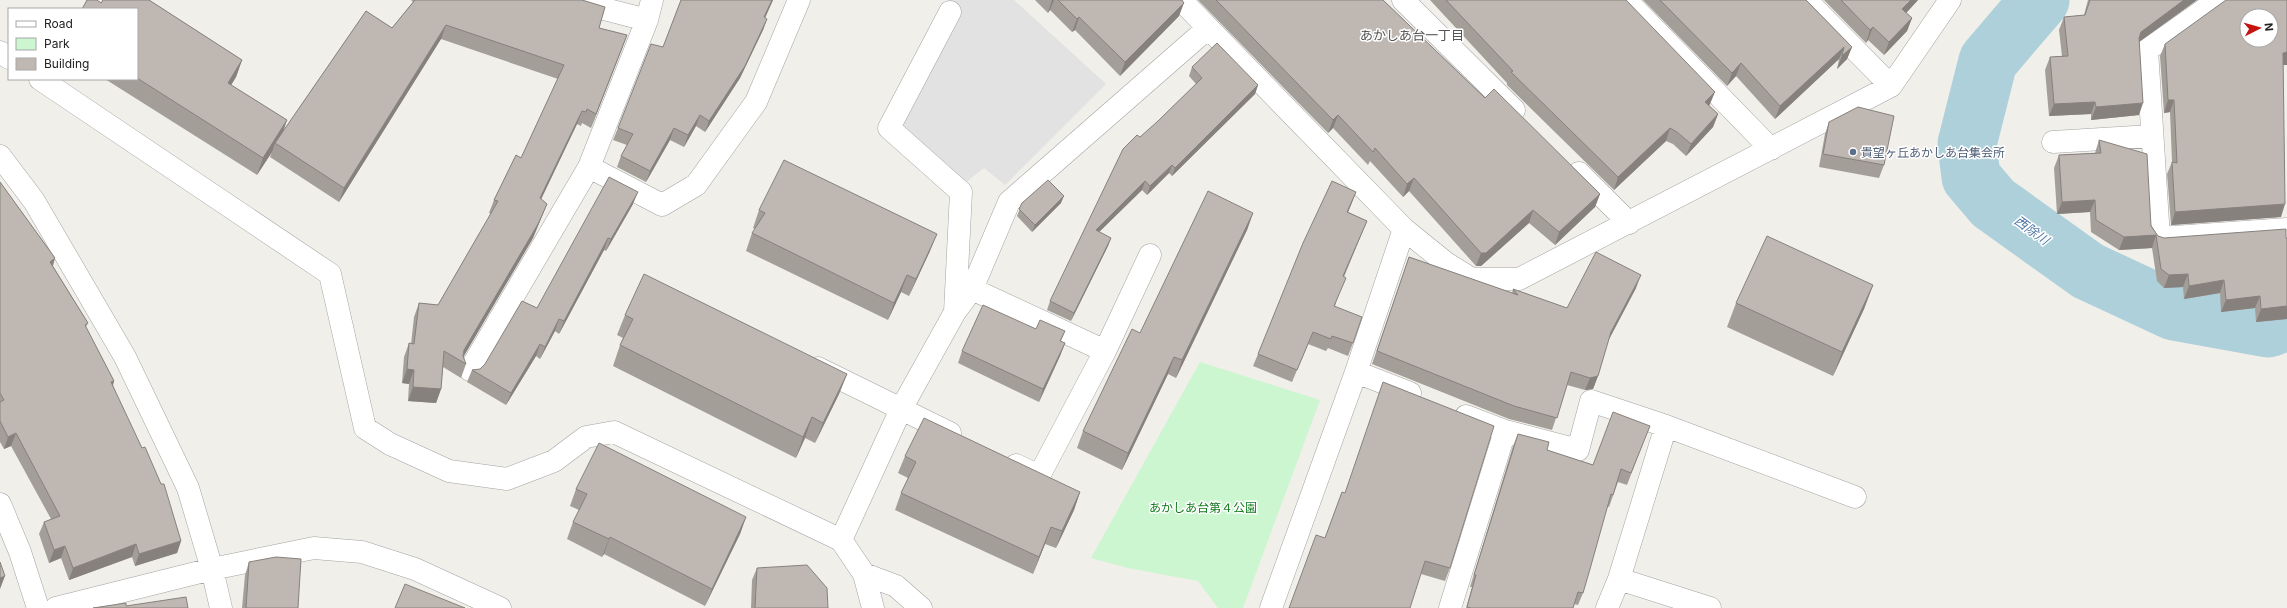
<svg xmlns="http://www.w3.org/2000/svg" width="2287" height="608" viewBox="0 0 2287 608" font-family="Inter,'Noto Sans JP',sans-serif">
  <rect width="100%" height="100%" fill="#f1efe9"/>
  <!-- park -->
  <path fill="#cbf6cf" d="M1200 362 1320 400 1243 608H1218L1198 581 1128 568 1091 558Z"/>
  <!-- parking -->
  <path fill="#e2e2e2" d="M948 0H1014L1106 84 1005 185 984 168 965 183 883 117Z"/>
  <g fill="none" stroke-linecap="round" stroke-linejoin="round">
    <!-- river -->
    <path stroke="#add0db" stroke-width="59" d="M2040 0 1988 61 1967 144 1971 177 1993 203 2088 271 2174 311 2268 328 2287 321"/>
    <defs>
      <path id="minor" d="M570 0 647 20
        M1181 0 1404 229 1446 263 1472 279H1519L1891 86 1950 0
        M1403 0 1514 110
        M1626 0 1771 149
        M1806 0 1891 86
        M2218 0 2147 50 2159 238 2287 229
        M950 12 889 128 961 192 955 312
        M0 52 9 58
        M40 79 330 274 365 428 390 444 449 471 507 479 554 461 586 437 614 432 841 540 864 574 873 608
        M2053 142 2151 136
        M0 156 34 201 125 357 188 488 212 569 221 608
        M589 167 662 205 696 185 756 102 799 0
        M1579 173 1629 223
        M972 289 1105 351
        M818 368 950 433
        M470 370 589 167 647 20 652 0
        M1356 372 1410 393
        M1466 416 1505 431 1578 450 1591 401 1666 426 1619 579 1607 608
        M1666 426 1855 497
        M1016 465 1039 476 1105 351 1150 255
        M0 504 20 552 38 608
        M841 540 901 409 955 312 972 289 1009 202 1208 28
        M864 574 896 586 921 608
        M1619 579 1710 608
        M56 608 212 569 314 548 362 552 415 569 500 608
        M1271 608 1356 372 1404 229
        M1450 608 1505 431"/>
    </defs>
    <!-- minor casing -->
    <use href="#minor" stroke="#a3a3a3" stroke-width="23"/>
    <!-- minor -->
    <use href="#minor" stroke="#fff" stroke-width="22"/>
  </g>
  <!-- wall -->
  <path fill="#a49e99" d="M87 0H97L101 3 103 0H149L242 60 236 77 231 85 287 120 283 132 366 11 392 28 413 2 411 0H582L605 7 599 28 627 35 591 128 582 123 581 126 577 124 541 199 547 204 533 238 463 357 466 364 461 378 443 367 441 389 436 403 408 401 409 384 402 383 404 357 409 343 411 344 414 317 419 303 438 305 491 214 489 213 494 200 516 155 521 158 558 79 441 39 339 202 270 157 272 152 257 175 105 79H137V9H82Z
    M681 0H773L765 18 767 19 763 30 740 78 705 132 696 126 684 147 670 140 646 182 617 167 621 156 627 145 613 140 618 128 663 47Z
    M1035 0H1182L1179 16 1120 76 1075 30 1072 32 1050 10 1048 13Z
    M1198 0H1383L1485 98 1600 194 1595 207 1555 245 1529 223 1481 266H1476L1409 191 1403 197 1370 161 1368 165 1333 128 1328 133Z
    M1430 0H1626L1710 104 1709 106 1718 114 1713 127 1686 156 1673 144 1666 141 1614 190 1507 85V83Z
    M1643 0H1806L1852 47 1847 59 1837 69 1839 59 1775 119 1736 76 1727 86Z
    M1824 0H1918L1906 13 1912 18 1907 31 1884 55 1868 40 1866 43Z
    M2088 0H2197L2139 42V115L2091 120V114L2049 116 2045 70 2050 57 2062 56 2059 30 2064 17 2084 15Z
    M2165 44 2283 65 2281 217 2171 225 2167 174 2172 162 2170 112 2164 113 2160 56Z
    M1192 67 1258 85 1255 94 1172 176 1169 173 1147 195 1142 190 1099 232 1111 238 1108 246 1071 321 1047 310 1050 301 1158 121 1196 84 1189 76Z
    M1829 122 1884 165 1879 178 1819 167 1825 134Z
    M2099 140 2158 236 2164 238H2287V319L2256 322 2255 308 2221 312 2220 293 2184 299 2183 287 2164 288 2157 281 2152 248 2119 250 2091 232 2090 212 2057 214 2054 168 2059 155 2095 153Z
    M0 182 55 258 53 266 88 323 86 327 114 381 113 386 181 541 177 553 135 566 132 557 69 580 61 558 49 563 39 534 44 522 51 519 11 446 4 449 0 442Z
    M1356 192 1348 212 1367 221 1362 233 1344 277 1335 306 1353 343 1348 356 1328 348 1326 351 1308 344 1292 382 1253 366 1258 354Z
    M1022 203H1061L1032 232 1017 216Z
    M633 204 606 251 604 250 559 334 555 331 540 359 536 356 506 405 467 382 472 370 480 369 485 364Z
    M759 210 930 251 909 296 901 292 888 320 746 251 752 233 755 229 753 228Z
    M1253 213 1247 230 1176 378 1168 374 1122 470 1077 448 1083 431 1140 333Z
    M1409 257 1512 293 1513 289 1567 308 1636 288 1608 341 1598 376 1593 389 1585 390 1567 385 1552 430 1509 419 1372 364Z
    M1873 285 1864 309 1833 376 1727 327 1736 303Z
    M625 315 847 374 839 394 815 443 805 438 796 458 613 366 620 345 623 338 617 335Z
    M1036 329 1065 331 1061 341 1065 343 1060 356 1039 402 958 363 962 351Z
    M1518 434 1547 450 1593 465 1645 438 1627 485 1618 482 1609 507 1607 506 1583 593 1578 605 1574 604 1573 608H1466L1472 587H1470L1513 446Z
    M905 456 1080 492 1074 510 1056 548 1045 544 1033 574 895 510 901 493 908 478 898 473Z
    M576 489 746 517 740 534 705 606 604 554 602 557 567 539 573 522 579 510 570 506Z
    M1342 492 1450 568 1445 581 1421 574 1325 538Z
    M249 562 298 608H242L245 575Z
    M757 568 828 608H751L752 580Z"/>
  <!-- shaded-wall -->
  <path fill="#86817d" d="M772 0H773L760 29 764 17Z
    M1052 0H1054L1050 10 1048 13Z
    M1911 0H1918L1898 22 1902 9Z
    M2184 0H2197L2136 44 2141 32Z
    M1184 3 1179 16 1120 76 1125 62Z
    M1079 17 1075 30 1072 32 1077 19Z
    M1912 18 1907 31 1884 55 1889 42Z
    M767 19 763 30 740 78 705 132 709 121Z
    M446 25 441 39 339 202 344 188Z
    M1873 27 1868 40 1866 43 1870 30Z
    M627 35 622 49 591 128 596 114Z
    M1844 47 1839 59 1775 119 1780 106Z
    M1852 47 1847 59 1837 69 1842 56Z
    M2287 52V65H2278L2283 53Z
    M242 60 236 77 222 100 228 83Z
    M1741 63 1736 76 1727 86 1732 73Z
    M1258 85 1255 94 1172 176 1175 168Z
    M1715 92 1710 104 1700 115 1705 102Z
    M2168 100H2174L2170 112 2164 113Z
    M2095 102 2091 114 2049 116 2054 104Z
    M2143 103 2139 115 2091 120 2096 107Z
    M582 111 577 124 535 212 540 198Z
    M1718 114 1713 127 1686 156 1691 144Z
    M700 115 696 126 684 147 688 135Z
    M1338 115 1333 128 1328 133 1333 120Z
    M287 120 281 137 275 143 272 152 257 175 263 158Z
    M674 128 670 140 646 182 650 171Z
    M1670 128 1666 141 1614 190 1618 177Z
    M1172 165 1169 173 1147 195 1150 186Z
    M1414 178 1409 191 1403 197 1407 184Z
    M1145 181 1142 190 1092 239 1096 230Z
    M638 192 633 204 606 251 611 239Z
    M1356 192 1351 205 1343 224 1347 212Z
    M1600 194 1595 207 1555 245 1559 232Z
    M1064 196 1061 203 1032 232 1035 225Z
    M2095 200 2090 212 2057 214 2062 202Z
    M547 204 533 238 461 361 464 350Z
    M2285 204 2281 217 2171 225 2175 212Z
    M1533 210 1529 223 1481 266H1476L1481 253Z
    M1253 213 1247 230 1176 378 1182 360Z
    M1367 221 1362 233 1338 289 1343 276Z
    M937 234 930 251 909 296 916 279Z
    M2156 235 2152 248 2119 250 2124 237Z
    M608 238 604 250 559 334 564 321Z
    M1111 238 1108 246 1071 321 1074 313Z
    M55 258 51 270 50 262Z
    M2188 274 2183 287 2164 288 2169 275Z
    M907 275 901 292 888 320 894 303Z
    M1641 275 1636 288 1606 345 1611 332Z
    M2224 280 2220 293 2184 299 2189 286Z
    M1873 285 1864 309 1833 376 1842 352Z
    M2260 296 2255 308 2221 312 2226 300Z
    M2287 306V319L2256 322 2261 309Z
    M559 319 555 331 540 359 545 347Z
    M1065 343 1060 356 1039 402 1043 389Z
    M540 344 536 356 506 405 511 393Z
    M1174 357 1168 374 1122 470 1128 453Z
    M407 369 414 370 409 384 402 383Z
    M847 374 839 394 815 443 823 423Z
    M1598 376 1593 389 1585 390 1590 378Z
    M114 381 110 393 111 382Z
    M413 387 441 389 436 403 408 401Z
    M812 417 805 438 796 458 803 437Z
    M16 433 11 446 4 449 8 437Z
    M1080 492 1074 510 1056 548 1062 531Z
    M746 517 740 534 705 606 712 589Z
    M1051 527 1045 544 1033 574 1039 557Z
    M610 537 604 554 602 557 609 539Z
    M181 541 177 553 135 566 139 554Z
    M136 544 132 557 69 580 73 568Z
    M65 546 61 558 49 563 54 550Z
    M5 576 0 589V578Z"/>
  <!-- building -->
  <path fill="#bfb8b2" stroke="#86817d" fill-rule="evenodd" d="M87 0H97L101 3 103 0H149L242 60 228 83 287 120 263 158 137 78V9H82Z
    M415 0H582L605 7 599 28 627 35 596 114 587 109 586 112 582 111 540 198 547 204 538 224 464 350 463 356 466 364 444 351 441 389 413 387 414 370 407 369 409 343 414 344 419 303 438 305 498 201 494 200 516 155 521 158 564 65 446 25 344 188 275 143 366 11 392 28Z
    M681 0H772L764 17 767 19 745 66 709 121 700 115 688 135 674 128 650 171 621 156 633 134 618 128 651 44 663 47Z
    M1058 0H1182L1184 3 1125 62 1079 17 1077 19Z
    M1216 0H1383L1485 98 1494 89 1600 194 1559 232 1533 210 1486 253H1481L1414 178 1407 184 1375 148 1373 152 1338 115 1333 120Z
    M1446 0H1626L1715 92 1705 102 1718 114 1691 144 1677 132 1670 128 1618 177 1511 72 1513 71Z
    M1660 0H1806L1852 47 1842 56 1844 47 1780 106 1741 63 1732 73Z
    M1841 0H1911L1902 9 1912 18 1889 42 1873 27 1870 30Z
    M2090 0H2184L2141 32 2139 38 2143 103 2096 107 2095 102 2054 104 2050 57 2068 56 2064 17 2085 15Z
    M2226 0H2287V52L2283 53 2285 204 2175 212 2172 162 2177 163 2174 100H2168L2165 44ZM2247 16H2271V40H2247Z
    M1217 43 1258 85 1175 168 1172 165 1150 186 1145 181 1096 230 1111 238 1074 313 1050 301 1123 149 1137 135 1140 137 1158 121 1202 78 1192 67Z
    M1858 107 1894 116 1884 165 1823 154 1829 122Z
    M2099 140 2147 154 2151 226 2158 236 2164 238 2286 229V238H2287V306L2261 309 2260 296 2226 300 2224 280 2189 286 2188 274 2169 275 2161 269 2156 235 2124 237 2096 220 2095 200 2062 202 2059 155 2101 153Z
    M784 160 937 234 916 279 907 275 894 303 752 233 765 213 759 210Z
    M609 177 638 192 611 239 608 238 564 321 559 319 545 347 540 344 511 393 472 370 480 369 485 364 522 301 537 308Z
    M1048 180 1064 196 1035 225 1019 209 1022 203Z
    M1332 181 1356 192 1347 212 1367 221 1343 276 1346 278 1334 306 1362 317 1353 343 1332 336 1331 339 1313 332 1297 370 1258 354 1303 243Z
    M0 182 55 258 50 262 88 323 85 325 114 381 111 382 142 448 145 447 161 484H164L181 541 139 554 136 544 73 568 65 546 54 550 44 522 60 516 16 433 8 437 0 421V402L4 400 0 393Z
    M1208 191 1253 213 1182 360 1174 357 1128 453 1083 431 1132 329 1140 333Z
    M1767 236 1873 285 1842 352 1736 303Z
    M1596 252 1641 275 1611 332 1598 376 1590 378 1571 372 1557 418 1514 406 1377 351 1409 257 1518 295 1513 289 1567 308Z
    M644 274 847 374 823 423 812 417 803 437 620 345 633 319 625 315Z
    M983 305 1036 329 1040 320 1065 331 1060 341 1065 343 1043 389 962 351Z
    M1383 382 1494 426 1450 568 1425 561 1410 608H1289L1316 535 1325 538 1342 492 1345 493Z
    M1613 412 1650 426 1631 473 1621 469 1613 495 1611 494 1590 569 1583 593 1578 592 1573 608H1471L1467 607 1476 575H1474L1518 434 1549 442 1547 450 1593 465Z
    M924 418 1080 492 1062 531 1051 527 1039 557 901 493 916 462 905 456Z
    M599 443 746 517 712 589 610 537 609 539 573 522 587 494 576 489Z
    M276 557 301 559 298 608H246L249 562Z
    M0 562 5 576 0 578Z
    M807 565 827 588 828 608H755L757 568Z
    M405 584 465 608H395Z
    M186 597 188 608H93L126 603V606Z"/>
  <!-- markers -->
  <circle fill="#5c6f8a" stroke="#fff" stroke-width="1.5" cx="1853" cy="152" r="4"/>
  <g text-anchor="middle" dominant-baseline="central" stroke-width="3" stroke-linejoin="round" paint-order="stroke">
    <!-- service labels -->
    <g font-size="12" fill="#4e5e75" stroke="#fff" text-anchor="start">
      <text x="1861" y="152">貴望ヶ丘あかしあ台集会所</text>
    </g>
    <!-- park labels -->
    <g font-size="12" fill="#147b1f" stroke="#fff">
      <text x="1203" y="507">あかしあ台第４公園</text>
    </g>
    <!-- neighbourhood labels -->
    <g font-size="13" fill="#555" stroke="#fff">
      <text x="1412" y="35">あかしあ台一丁目</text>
    </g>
    <!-- water labels -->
    <g font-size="13" font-style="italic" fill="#5179a4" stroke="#fff">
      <text transform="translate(2032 230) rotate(36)">西除川</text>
    </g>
  </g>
  <!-- legend -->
  <rect x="8" y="8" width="130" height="72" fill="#ffffff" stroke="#a7a7a7"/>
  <rect x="16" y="21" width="20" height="6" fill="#ffffff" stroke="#a7a7a7"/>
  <text x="44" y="28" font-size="12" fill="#222222">Road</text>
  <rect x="16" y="38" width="20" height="12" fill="#cbf6cf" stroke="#a7a7a7"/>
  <text x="44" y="48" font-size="12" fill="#222222">Park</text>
  <rect x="16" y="58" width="20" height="12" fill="#bfb8b2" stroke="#a7a7a7"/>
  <text x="44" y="68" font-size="12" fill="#222222">Building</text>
  <!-- north arrow -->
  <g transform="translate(2259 28) rotate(84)"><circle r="19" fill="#ffffff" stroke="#a7a7a7"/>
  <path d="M0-3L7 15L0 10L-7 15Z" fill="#c5130f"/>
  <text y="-6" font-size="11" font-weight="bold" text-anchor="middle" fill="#222222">N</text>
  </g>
</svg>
